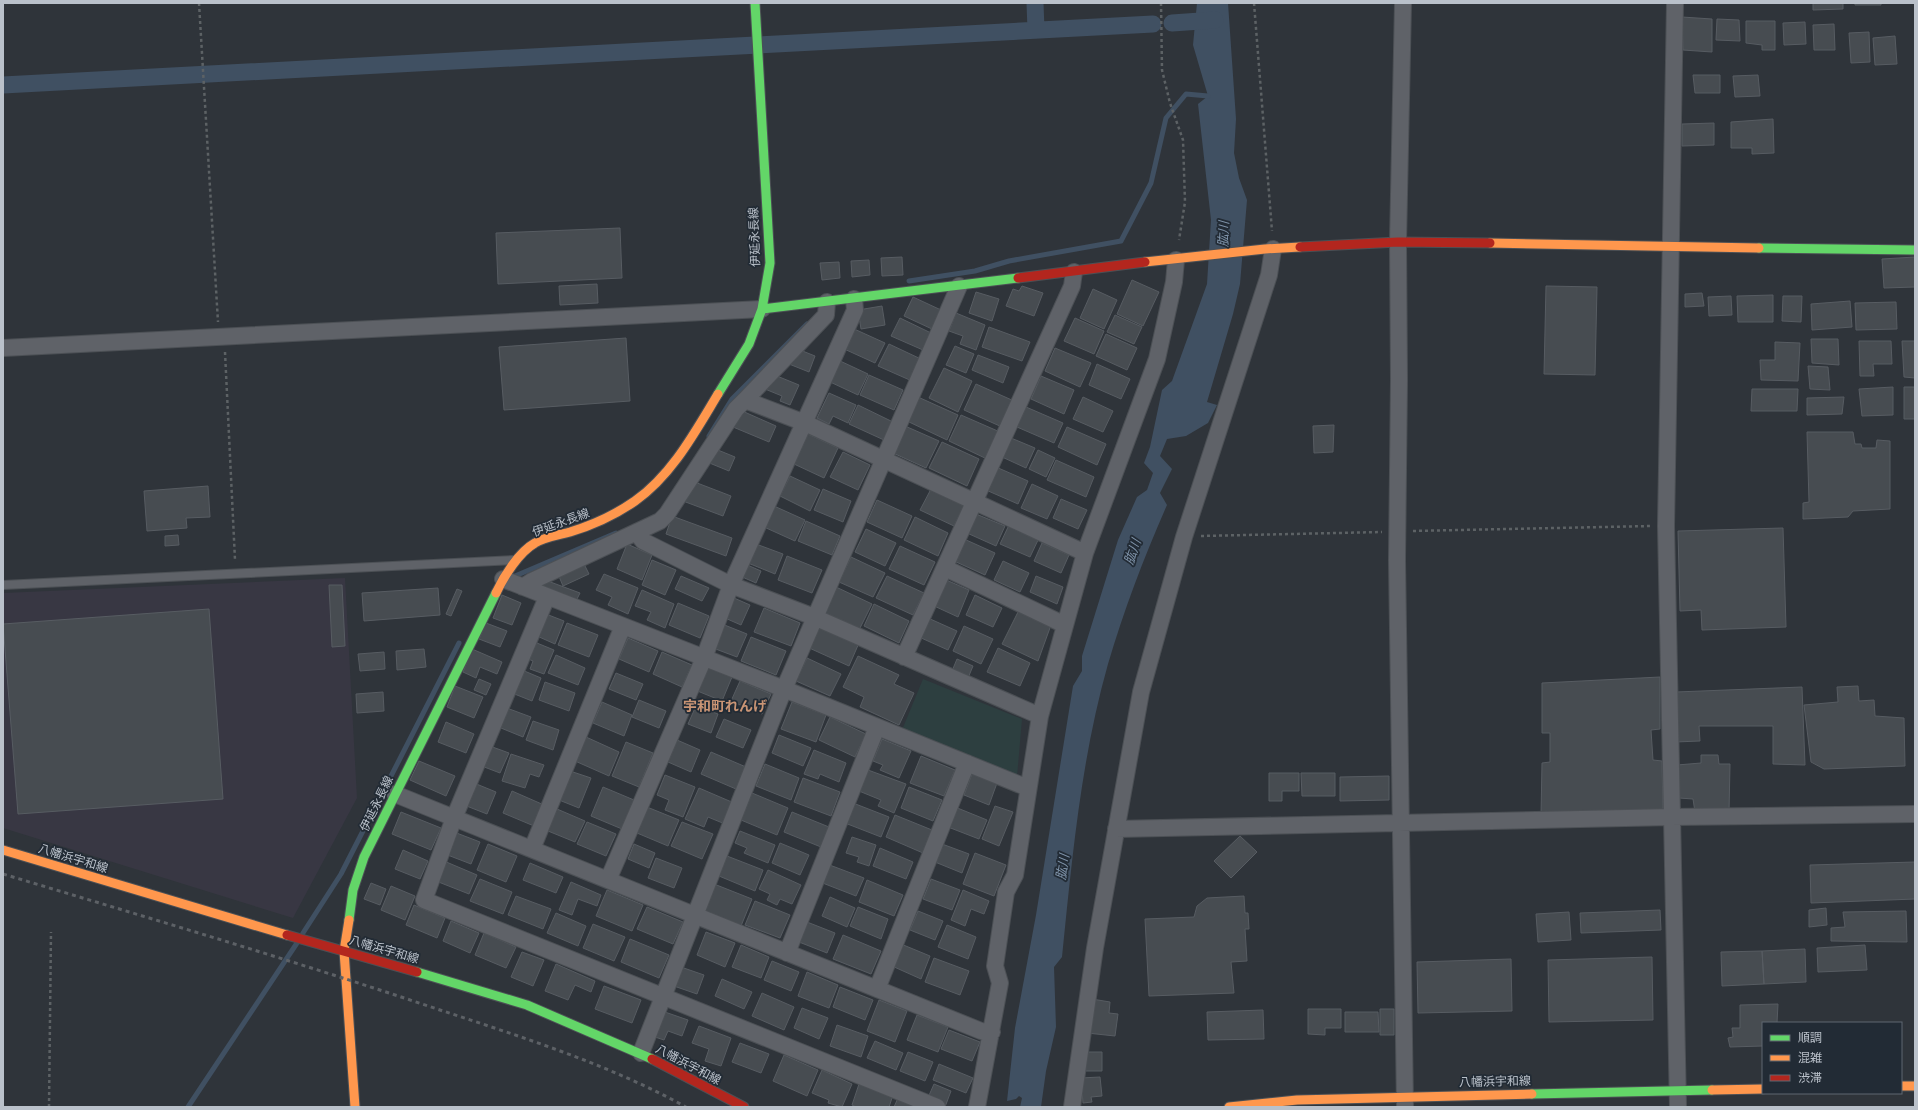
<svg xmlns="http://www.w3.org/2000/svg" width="1918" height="1110" viewBox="0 0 1918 1110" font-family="'Sofia Sans Condensed','Noto Sans JP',sans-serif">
  <rect width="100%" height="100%" fill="#2f343a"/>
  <!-- medical -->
  <path fill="#383743" d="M345 578 357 798 293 918 3 828V593Z"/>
  <!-- green -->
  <path fill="#2d3f40" d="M923 679 1022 719 1017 777 902 730Z"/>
  <!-- water -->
  <path fill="#405062" d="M1197 3H1228L1236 119 1234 153 1239 178 1247 200 1240 284 1233 314 1207 402 1217 405 1208 423 1186 436 1167 439 1160 456 1172 469 1160 493 1167 505C1144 557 1124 610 1108 664 1081 759 1072 859 1062 957L1054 967 1056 1027 1046 1071 1041 1107H1020L1022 1098 1019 1096 1016 1099 1007 1101 1015 1028 1036 915 1073 686 1082 671V656L1118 540 1137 497 1147 490 1153 473 1144 463 1150 447 1162 390 1172 381 1207 284 1211 220 1198 104 1208 96 1193 45Z"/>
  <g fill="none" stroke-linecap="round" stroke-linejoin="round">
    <!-- stream -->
    <path stroke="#405062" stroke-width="5" d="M909 281 975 271 1009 261 1121 241 1151 183 1166 118 1186 94 1208 96
      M709 436 732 399 807 324
      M515 576 616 533
      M303 933 341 874 459 643
      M188 1107 297 943"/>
    <!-- canal -->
    <path stroke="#405062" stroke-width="17" d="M1035 3 1036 30
      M1172 23 1215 20
      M3 85 1153 24"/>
  </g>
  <!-- building -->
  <path fill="#474c51" stroke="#575c62" d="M1813 3H1843V9L1813 10Z
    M1855 3H1881V5H1855Z
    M1682 17 1712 19V52L1683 50Z
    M1717 19 1739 20 1740 41 1716 40Z
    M1746 21H1775V50H1762V45L1746 43Z
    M1805 22 1806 44 1784 45 1783 23Z
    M1834 24 1835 50H1814L1813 25Z
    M1869 32 1870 62 1851 63 1849 33Z
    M1895 36 1897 64 1875 65 1873 38Z
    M1693 75H1720V93H1695Z
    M1758 75 1760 96 1735 97 1733 76Z
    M1773 119 1774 153 1752 154V148H1731V122Z
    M1714 123V145L1682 146V124Z
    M620 228 622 278 498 284 496 233Z
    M902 257 903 275 882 276 881 258Z
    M1915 257V287L1884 288 1882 259Z
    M869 260 870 275 852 277 851 261Z
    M839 262 840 278 822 280 820 263Z
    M1132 280 1159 292 1143 326 1117 314Z
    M597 284 598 303 560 305 559 286Z
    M1022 286 1043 293 1034 316 1006 306 1013 289 1019 291Z
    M1546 286 1597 287 1595 375 1544 374Z
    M1093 289 1117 300 1104 329 1080 318Z
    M976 292 999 299 992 321 969 313Z
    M1702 293 1704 306 1685 307V294Z
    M1773 295V322H1738L1737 296Z
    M1731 296 1732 315 1709 316 1708 297Z
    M1783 296H1802L1801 322 1782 321Z
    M913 297 941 310 932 329 904 316Z
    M1850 301 1852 327 1812 330 1811 304Z
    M1896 302 1897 329 1856 330 1855 303Z
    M882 306 885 325 861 329 858 310Z
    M956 313 985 325 976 350 960 344 963 336 949 331Z
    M1115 315 1142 327 1134 344 1107 332Z
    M900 318 931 333 923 350 891 336Z
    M1075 318 1104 331 1094 354 1064 341Z
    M989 327 1030 342 1022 361 982 347Z
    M852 328 885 343 875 363 842 348Z
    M1106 334 1137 348 1127 370 1096 356Z
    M626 338 630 401 504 410 499 347Z
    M1811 339H1838L1839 365 1812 363Z
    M1859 341H1891L1892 364H1873L1874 376H1860Z
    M1902 341H1915V378L1904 377Z
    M1775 342 1800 343 1798 381 1761 380 1760 360H1775Z
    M889 344 923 360 912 381 878 366Z
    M955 346 974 354 966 373 946 365Z
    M795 348 815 356 809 372 789 364Z
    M1055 348 1091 363 1080 387 1045 371Z
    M978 355 1009 367 1003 383 972 370Z
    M838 360 868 374 858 395 828 381Z
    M1097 364 1130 379 1121 399 1089 385Z
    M1808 366 1828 367 1830 390 1810 389Z
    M944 368 972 381 958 412 929 398Z
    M772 374 799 385 790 405 780 401 782 396 765 389Z
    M869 375 903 390 894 410 860 395Z
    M1041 376 1074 390 1064 414 1031 399Z
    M976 384 1014 401 1002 427 964 410Z
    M1893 387V415L1862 416 1859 389Z
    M1904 387H1915V419H1904Z
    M1752 389H1798L1797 411H1751Z
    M829 393 856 405 848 423 833 416 829 424 817 418Z
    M918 397 958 415 947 440 907 421Z
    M1083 397 1113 411 1103 432 1073 419Z
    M1844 397 1842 414 1807 415V398Z
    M858 405 893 422 884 440 849 424Z
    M1026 407 1063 423 1054 443 1017 427Z
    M740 410 776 426 769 442 733 427Z
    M961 415 1000 432 987 459 949 441Z
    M1334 425 1333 452 1314 453 1313 426Z
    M905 426 939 441 926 468 893 453Z
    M1067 427 1106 444 1097 465 1058 447Z
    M1807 432H1853L1855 444H1861L1862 448H1876L1877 440 1890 441V509L1853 511 1848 517 1803 519V503L1809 502Z
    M808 434 838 448 824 478 794 464Z
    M1011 438 1035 448 1026 468 1002 457Z
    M942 442 979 459 967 486 929 468Z
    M713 448 735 457 729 471 707 462Z
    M1038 450 1055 458 1046 477 1029 469Z
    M843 452 870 465 858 490 830 477Z
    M1056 460 1094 477 1086 497 1047 480Z
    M996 467 1028 481 1018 504 986 490Z
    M790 476 820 490 810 511 780 496Z
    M692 481 731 496 723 516 683 501Z
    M1032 484 1058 496 1047 519 1021 508Z
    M208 486 210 517 186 518 187 528 147 531 144 491Z
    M823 489 851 501 843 522 814 510Z
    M931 489 965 504 954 526 920 510Z
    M1061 499 1087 510 1078 529 1053 518Z
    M877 500 912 516 902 538 867 522Z
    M774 506 805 520 795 541 764 527Z
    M976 514 1005 526 996 546 967 533Z
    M672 516 732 538 726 556 666 534Z
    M915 517 948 533 938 556 904 540Z
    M806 521 840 536 832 555 798 541Z
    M1009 525 1039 538 1030 557 1000 544Z
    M1783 528 1786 627 1702 630 1701 610 1680 611 1678 531Z
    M866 529 896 543 885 566 855 552Z
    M178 535 179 545 165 546V536Z
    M964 539 995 553 985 575 954 561Z
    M1042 543 1069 555 1061 573 1034 561Z
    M627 544 652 555 642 580 617 569Z
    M756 544 783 554 775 574 748 563Z
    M900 546 935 562 924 585 889 569Z
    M787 556 822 570 812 593 778 580Z
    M851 557 885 573 873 597 839 582Z
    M652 560 676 570 665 595 642 585Z
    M1003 561 1029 573 1020 592 994 580Z
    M583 562 589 574 563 586 558 574Z
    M745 564 761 571 756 583 740 576Z
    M604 574 638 588 628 614 608 605 612 597 596 590Z
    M681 576 709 588 702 601 675 589Z
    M887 576 924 593 913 615 876 598Z
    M1036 576 1063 587 1057 604 1030 592Z
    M944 579 969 590 958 617 932 605Z
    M545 580 580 593 576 601 542 589Z
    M329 585H342L345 646 332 647Z
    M836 587 872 604 859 630 824 614Z
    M438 588 440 615 364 621 362 593Z
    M457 589 462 591 451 616 446 614Z
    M642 590 674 604 665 628 647 620 651 612 635 606Z
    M502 595 521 603 512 625 493 618Z
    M975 595 1002 608 993 627 966 615Z
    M734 598 750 605 741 625 725 618Z
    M678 603 709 616 700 638 669 625Z
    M874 604 909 621 899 643 864 626Z
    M764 608 800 623 791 646 754 632Z
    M209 609 223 799 18 814 3 624Z
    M1019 610 1051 625 1038 661 1002 644Z
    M546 614 564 621 555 644 537 636Z
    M928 618 957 631 948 650 919 637Z
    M486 623 507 631 500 647 479 639Z
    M567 623 598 635 589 657 558 645Z
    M722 624 747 634 737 657 713 648Z
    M818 624 859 643 849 666 807 647Z
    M964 626 993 639 981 664 953 651Z
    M751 637 786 651 776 675 741 661Z
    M628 638 658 651 649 672 619 659Z
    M532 641 554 650 544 674 530 669 533 661 526 658Z
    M998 648 1030 663 1020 686 987 672Z
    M424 649 426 667 397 670 396 651Z
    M472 649 502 662 497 674 480 667 476 678 463 672Z
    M384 652 385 669 360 671 358 654Z
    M662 652 692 665 682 687 653 674Z
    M556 655 585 668 578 685 548 673Z
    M858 656 899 675 894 684 914 693 899 725 860 707 864 697 843 687Z
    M807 658 841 674 830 696 796 681Z
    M957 659 973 666 968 678 952 671Z
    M705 666 732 677 722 701 695 690Z
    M522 670 541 678 532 701 512 693Z
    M616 673 643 684 636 700 609 689Z
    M1660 677V729L1651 730 1653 760 1662 761 1663 812 1541 815 1542 763 1550 762V733H1542V683Z
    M479 679 491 684 486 695 474 690Z
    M740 681 771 694 762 714 731 701Z
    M545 682 575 693 569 711 539 700Z
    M455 686 483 697 474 718 447 707Z
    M1858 686 1859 701 1874 700 1875 716 1904 718 1905 766 1824 769 1811 762 1804 705 1838 702 1837 687Z
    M1802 687 1805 765 1773 764V726H1699L1700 741 1675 742 1676 692Z
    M383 692 384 711 357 713 356 694Z
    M639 700 666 711 659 728 632 717Z
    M602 702 632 715 624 736 593 723Z
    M792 702 826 715 816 742 781 729Z
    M696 706 718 714 711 733 688 724Z
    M504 707 531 717 523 737 496 726Z
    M830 717 866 734 855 757 819 740Z
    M724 719 751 730 743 748 716 737Z
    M533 721 559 730 553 750 526 740Z
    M446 722 474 734 466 753 438 742Z
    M779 735 811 748 803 766 772 753Z
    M586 737 619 752 609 776 575 761Z
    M882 739 911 751 899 778 880 770 883 765 873 761Z
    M677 740 700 750 691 772 668 762Z
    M626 742 653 753 639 787 612 776Z
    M487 745 509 753 500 773 479 765Z
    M814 750 846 763 839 782 820 774 818 779 804 774Z
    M711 752 746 767 736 789 701 774Z
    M511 754 544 765 539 777 530 774 525 788 502 781Z
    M1701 755H1718L1719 764H1730L1729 812H1695L1693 799 1679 798 1677 765 1701 763Z
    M921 756 955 770 944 796 910 783Z
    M419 761 455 776 446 796 410 780Z
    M765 764 799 778 791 800 756 786Z
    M868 770 906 784 894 813 878 806 881 800 859 791Z
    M570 771 591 778 579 808 559 800Z
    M1269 773H1299V791H1282V801H1269Z
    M1301 773H1335V796H1302Z
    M972 774 997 783 989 805 964 795Z
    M665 775 695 787 683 817 665 810 669 800 657 795Z
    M1389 776V800L1340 801V777Z
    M803 778 840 792 831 816 794 802Z
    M474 783 496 792 487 814 464 805Z
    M603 787 634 800 622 829 591 816Z
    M909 787 942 800 933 821 901 808Z
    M699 788 734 803 725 824 708 817 704 827 685 819Z
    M512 791 544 805 534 826 503 813Z
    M752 793 788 808 777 835 741 820Z
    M853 803 889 817 881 837 845 823Z
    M995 806 1013 812 999 846 982 839Z
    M647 807 679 820 668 846 637 833Z
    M955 807 987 820 979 839 948 827Z
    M557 809 585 821 575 842 548 831Z
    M401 812 441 828 431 850 392 834Z
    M792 812 829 827 821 847 784 832Z
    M895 815 932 830 923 853 886 837Z
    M587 822 616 834 606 856 577 844Z
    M682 822 713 834 702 859 671 846Z
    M740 831 775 845 768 863 744 853 747 848 735 843Z
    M454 832 480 842 471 864 445 854Z
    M1240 836 1257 852 1231 878 1214 861Z
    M852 837 876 845 869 866 857 862 859 857 846 853Z
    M780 843 809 855 800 875 772 863Z
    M488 844 517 856 506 882 477 870Z
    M634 844 655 853 649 868 628 859Z
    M942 844 969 854 962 873 935 862Z
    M880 848 913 862 906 879 873 866Z
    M403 850 428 861 420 879 395 869Z
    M975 853 1006 865 994 896 963 884Z
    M727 856 763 870 755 891 719 876Z
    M656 858 682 868 674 888 648 878Z
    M444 861 477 875 469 894 436 881Z
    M1915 862V899L1811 903 1810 865Z
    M530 863 563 877 556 893 523 880Z
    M827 864 864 878 856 896 820 882Z
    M768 870 801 885 792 904 780 899 777 905 767 900 770 894 759 889Z
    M480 879 512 892 503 914 470 901Z
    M931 879 960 890 952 910 923 899Z
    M867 880 903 895 894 916 859 902Z
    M571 882 601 895 597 906 578 899 572 915 559 910Z
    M371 883 386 889 380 905 364 899Z
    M714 884 752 899 741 926 703 911Z
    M391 886 415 896 405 920 381 910Z
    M607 890 643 905 632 931 596 916Z
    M963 890 989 901 984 914 971 909 965 926 951 920Z
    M516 896 551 909 543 929 508 915Z
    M1244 896 1245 913H1248L1249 929H1245L1247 961 1231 962 1234 993 1149 996 1145 919 1194 917 1197 906 1207 898Z
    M830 897 855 908 847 927 822 916Z
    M755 901 790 915 780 938 745 925Z
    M414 905 445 918 437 938 406 925Z
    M647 907 683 922 673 944 637 929Z
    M858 907 888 919 881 939 850 926Z
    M1826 908 1827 925 1809 927V910Z
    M1660 910 1661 930 1581 933 1580 913Z
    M918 911 943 921 935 940 910 930Z
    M1906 911 1907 942 1831 941V928L1845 927 1843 912Z
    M1569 912 1571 940 1538 942 1536 914Z
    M556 913 586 926 578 946 547 933Z
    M451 921 479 933 470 953 443 941Z
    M807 922 835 933 827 953 799 942Z
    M593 924 625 937 614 961 583 948Z
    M947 925 976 937 968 959 938 947Z
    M706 932 735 943 725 967 697 955Z
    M484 933 516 947 506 968 475 955Z
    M843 935 881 951 871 974 833 959Z
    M630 939 669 955 659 978 621 962Z
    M901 944 930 956 921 979 892 966Z
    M741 945 769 957 761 978 732 967Z
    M1865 945 1867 970 1818 972 1817 948Z
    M1805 949 1806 982 1764 984 1762 951Z
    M1762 951 1764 984 1722 986 1721 952Z
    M522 952 544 960 533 986 511 977Z
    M1652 957 1653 1020 1549 1022 1548 960Z
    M934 958 969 971 960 995 925 982Z
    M1511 959 1512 1011 1418 1013 1417 962Z
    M772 961 799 972 791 991 764 980Z
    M556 964 595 981 591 992 575 985 568 1000 545 991Z
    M678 966 704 975 697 994 671 985Z
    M807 972 838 985 829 1008 798 996Z
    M722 979 752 992 744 1009 715 996Z
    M604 986 641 1000 632 1023 595 1009Z
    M840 987 873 1000 865 1020 833 1007Z
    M762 993 794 1007 784 1030 752 1016Z
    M1092 999 1110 1002 1109 1013 1118 1014 1115 1036 1087 1033Z
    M879 1000 907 1011 895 1042 867 1031Z
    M1778 1004 1777 1023H1763V1046L1730 1047 1728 1038 1733 1037 1732 1028H1740V1005Z
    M802 1008 828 1018 819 1039 794 1028Z
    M1308 1009H1341V1028H1325V1035L1308 1034Z
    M1380 1009H1394V1035H1380Z
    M1263 1010 1264 1039 1208 1040 1207 1012Z
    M662 1011 688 1020 682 1036 668 1031 664 1040 652 1036Z
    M1345 1012H1378L1379 1032H1345Z
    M917 1015 948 1027 938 1052 907 1040Z
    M837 1025 868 1036 861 1057 830 1046Z
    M699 1026 731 1038 721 1066 705 1061 709 1049 692 1043Z
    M949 1030 980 1042 972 1061 941 1049Z
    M875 1041 903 1053 896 1070 867 1058Z
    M740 1043 769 1054 761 1073 732 1062Z
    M908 1052 933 1062 925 1081 900 1071Z
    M1085 1052H1102V1071H1085Z
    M784 1055 818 1070 807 1096 773 1081Z
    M939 1064 973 1078 966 1093 933 1080Z
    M822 1070 852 1084 842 1107 828 1103 829 1100 812 1093Z
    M1100 1077 1102 1096 1091 1097 1092 1102 1083 1103 1081 1078Z
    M859 1084 893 1095 889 1107H856L852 1105Z
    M934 1084 951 1091 945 1107 927 1100Z
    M898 1098 919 1107H894Z"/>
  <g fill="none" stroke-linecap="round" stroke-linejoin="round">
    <defs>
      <path id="lane" d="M3 585 514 560"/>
      <path id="street" d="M1403 3 1398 242 1399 380 1397 560 1405 1107
        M1675 3 1666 526 1678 1107
        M827 302 826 315 745 400 805 423 1085 553
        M3 348 762 309
        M636 532 643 541 731 585 855 310 854 299
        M945 568 1065 625
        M503 579 784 689 1028 788
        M523 587 532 581 660 521 667 514 736 409 745 400
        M547 597 454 818 424 900 937 1107
        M904 657 1072 286 1074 272
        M395 794 981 1031 992 1032
        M1116 829 1671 817 1915 814
        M532 849 623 626
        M608 880 704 658 731 585 814 617 1040 716
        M787 953 877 727
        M877 989 967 763
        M641 1053 784 689 959 286
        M977 1107 1000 983 995 966 1006 892 1015 875 1040 716 1085 553 1157 359 1174 282 1176 260
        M1072 1107 1095 948 1141 692 1184 537 1269 275 1273 249"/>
      <path id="fast" d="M1759 248 1915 250
        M762 309 1018 278
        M718 394 749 344 762 309 770 263 755 3
        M349 920 353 890 364 857 496 593
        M417 972 527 1005 652 1059
        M1532 1094 1712 1090"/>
      <path id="slow" d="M1490 243 1759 248
        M1145 262 1265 249 1300 247
        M496 593C504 576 519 552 535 543 545 537 559 535 570 532 593 525 615 515 635 501 672 475 695 432 718 394
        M3 850 287 935
        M349 920 344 951 355 1107
        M1901 1086H1915
        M1712 1090 1763 1089
        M1229 1107 1297 1100 1532 1094"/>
      <path id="jam" d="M1300 247 1398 242 1490 243
        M1018 278 1145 262
        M287 935 417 972
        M652 1059 744 1107"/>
    </defs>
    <!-- lane casing -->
    <use href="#lane" stroke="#4c5055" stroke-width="10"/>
    <!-- street casing -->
    <use href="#street" stroke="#4c5055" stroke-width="18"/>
    <!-- fast casing -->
    <use href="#fast" stroke="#4c5055" stroke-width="11"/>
    <!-- slow casing -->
    <use href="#slow" stroke="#4c5055" stroke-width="11"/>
    <!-- jam casing -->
    <use href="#jam" stroke="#4c5055" stroke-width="11"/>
    <!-- path -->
    <path stroke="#5d6265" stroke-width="2.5" stroke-dasharray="3 3" stroke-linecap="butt" d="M199 3 218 322
      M1161 3 1162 70 1170 103 1183 140 1185 202 1179 240
      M1254 3 1272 231
      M225 352 235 560
      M1413 531 1652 526
      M1201 536 1382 532
      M49 1107 51 932"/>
    <!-- lane -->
    <use href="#lane" stroke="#5f6268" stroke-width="8"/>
    <!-- street -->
    <use href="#street" stroke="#5f6268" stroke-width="16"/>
    <!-- fast -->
    <use href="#fast" stroke="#63d668" stroke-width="9"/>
    <!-- slow -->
    <use href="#slow" stroke="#ff974d" stroke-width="9"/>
    <!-- jam -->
    <use href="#jam" stroke="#b3261e" stroke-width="9"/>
    <!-- rail -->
    <path stroke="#5d6166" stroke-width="3" stroke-dasharray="4 4" stroke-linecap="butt" d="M3 874C149 918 295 961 440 1010 522 1037 610 1065 686 1107"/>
  </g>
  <g text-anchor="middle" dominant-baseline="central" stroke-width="3.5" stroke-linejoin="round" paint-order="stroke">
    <!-- street labels -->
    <g font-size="12" fill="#bac1ca" stroke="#222b35">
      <text transform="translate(755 237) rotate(-92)">伊延永長線</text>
      <text transform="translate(561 523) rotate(-20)">伊延永長線</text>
      <text transform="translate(377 804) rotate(-64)">伊延永長線</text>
      <text transform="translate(73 859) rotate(17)">八幡浜宇和線</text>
      <text transform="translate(384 950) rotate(16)">八幡浜宇和線</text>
      <text transform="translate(688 1065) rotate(28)">八幡浜宇和線</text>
      <text transform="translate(1495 1082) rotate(-1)">八幡浜宇和線</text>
    </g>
    <!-- water labels -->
    <g font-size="13" font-style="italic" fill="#7f93a9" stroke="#222b35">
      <text transform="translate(1224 234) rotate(-88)">肱川</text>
      <text transform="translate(1133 552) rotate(-71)">肱川</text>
      <text transform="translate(1063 867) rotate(-81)">肱川</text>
    </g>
    <!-- quarter labels -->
    <g font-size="14" font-weight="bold" fill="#ca9575" stroke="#222b35">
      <text x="725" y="706">宇和町れんげ</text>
    </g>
  </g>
  <!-- border -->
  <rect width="1918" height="1110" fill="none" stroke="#bac1ca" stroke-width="8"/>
  <!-- legend -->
  <rect x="1762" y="1022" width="140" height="72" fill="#222b35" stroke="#5f6771"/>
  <rect x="1770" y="1035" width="20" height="6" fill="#63d668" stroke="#5f6771"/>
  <text x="1798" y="1042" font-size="12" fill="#bac1ca">順調</text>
  <rect x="1770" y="1055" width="20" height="6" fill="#ff974d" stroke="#5f6771"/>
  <text x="1798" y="1062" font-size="12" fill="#bac1ca">混雑</text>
  <rect x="1770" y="1075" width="20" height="6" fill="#b3261e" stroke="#5f6771"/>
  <text x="1798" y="1082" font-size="12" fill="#bac1ca">渋滞</text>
</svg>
